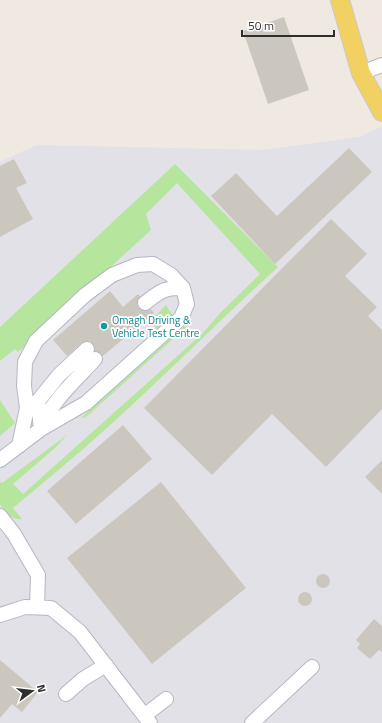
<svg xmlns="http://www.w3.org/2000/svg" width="382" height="723" viewBox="0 0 382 723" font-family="'Titillium Web',sans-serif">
  <rect width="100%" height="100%" fill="#efe9e1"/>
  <!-- industrial -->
  <path fill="#e3e1e8" d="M382 126V723H0V162L36 145 263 150 359 137Z"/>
  <!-- green -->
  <path fill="#b6e59e" d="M175 164 278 267C220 320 166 375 108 427 77 455 45 481 13 508L22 519C13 521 4 512 0 504 0 498 0 488 0 482L2 483 67 435 55 448 13 484 23 494 202 334 221 312 260 274 177 183 146 214 151 230 18 352 15 349 0 361V327Z
    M166 305 173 316 157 330 153 324 158 319 156 315Z
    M189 322H192L86 417 81 418Z
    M0 400 15 423 0 436Z"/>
  <!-- building -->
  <path fill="#cbc7bf" d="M284 17 309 90 268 104 243 31Z
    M349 148 372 172 275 264 211 196 236 173 277 216Z
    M14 159 27 183 16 188 33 219 0 237V166Z
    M331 219 367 254 345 276 377 307 368 316 382 330V409L326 467 272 414 212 475 144 408Z
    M110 291 123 307 138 294 154 313 97 361 82 343 67 356 53 340Z
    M123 425 152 459 76 524 47 491Z
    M382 460V494L365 477Z
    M161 482 246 588 152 664 67 558Z
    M316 581a7 7 0 1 1 14 0a7 7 0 1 1-14 0Z
    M298 599a7 7 0 1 1 14 0a7 7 0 1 1-14 0Z
    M374 619 382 626V652L379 650 370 659 357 648 360 644 356 640Z
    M0 660 38 692 22 712 12 704 0 718Z"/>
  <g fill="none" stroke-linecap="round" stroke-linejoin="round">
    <defs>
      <path id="minor" d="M361 73 382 65
        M145 303C159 292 165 287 183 288
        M41 429 38 401 59 375 87 349
        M41 429C50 402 76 380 95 359
        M0 460 41 429 86 403 181 318 187 304 183 288 171 275 153 264 137 265 112 275 85 295 36 341 25 362 24 386 27 408 19 446
        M0 516 14 534 38 575 37 607
        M0 615 25 607 51 608 80 632 150 723
        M66 694 83 679 106 665
        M145 715 166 699
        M252 723 312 667"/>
      <path id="major" d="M340 0 361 73 382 112"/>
    </defs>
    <!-- minor casing -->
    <use href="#minor" stroke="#b4b7c1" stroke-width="16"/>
    <!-- major casing -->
    <use href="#major" stroke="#c9c9c9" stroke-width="20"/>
    <!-- minor -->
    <use href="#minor" stroke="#fff" stroke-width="14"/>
    <!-- major -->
    <use href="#major" stroke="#f2d163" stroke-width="18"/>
  </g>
  <!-- markers -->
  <circle fill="#0f9aa8" stroke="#fff" stroke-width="1.5" cx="104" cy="326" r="4"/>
  <g text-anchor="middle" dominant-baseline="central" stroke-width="3.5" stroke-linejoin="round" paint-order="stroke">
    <!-- culture labels -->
    <g font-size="11" fill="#0d838f" stroke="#fff" text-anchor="start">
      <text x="112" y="320">Omagh Driving &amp;<tspan x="112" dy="13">Vehicle Test Centre</tspan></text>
    </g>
  </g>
  <!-- north arrow -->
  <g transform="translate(32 691) rotate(75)" stroke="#ffffff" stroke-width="3" paint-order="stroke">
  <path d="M0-3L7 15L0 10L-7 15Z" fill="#2e2e2e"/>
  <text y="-6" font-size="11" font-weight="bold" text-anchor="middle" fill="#2e2e2e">N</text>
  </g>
  <!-- scale -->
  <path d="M242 30v6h92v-6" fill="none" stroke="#2e2e2e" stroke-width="2"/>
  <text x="248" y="30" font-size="12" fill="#2e2e2e" stroke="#ffffff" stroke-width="3" paint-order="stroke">50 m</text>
</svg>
